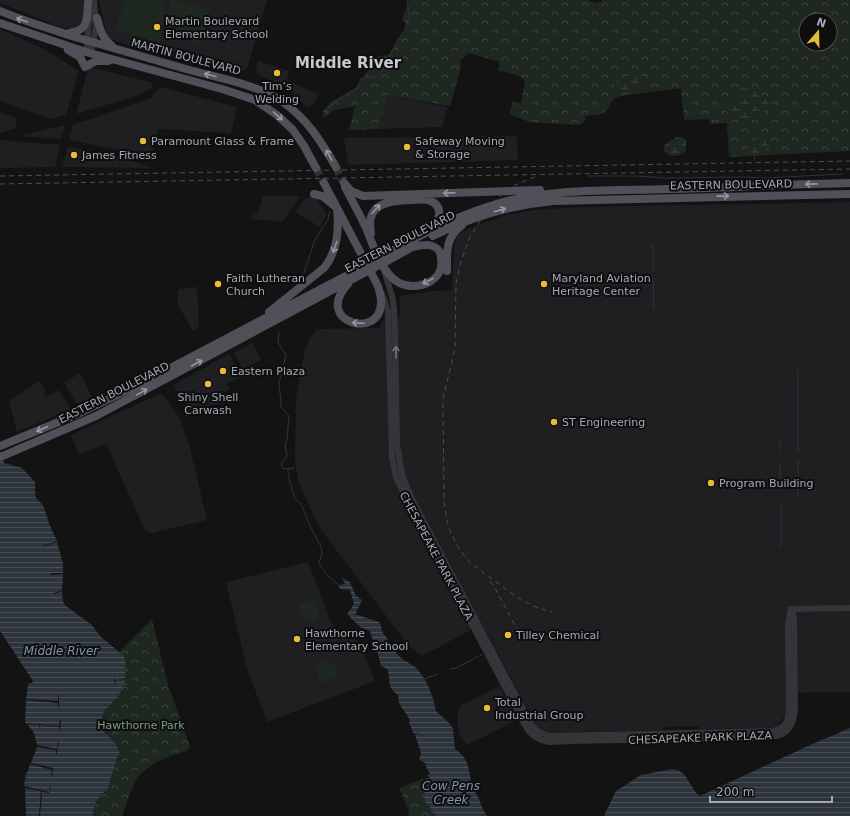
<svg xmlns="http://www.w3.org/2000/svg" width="850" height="816" viewBox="0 0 850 816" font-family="'DejaVu Sans',sans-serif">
  <defs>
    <pattern id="forest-crowns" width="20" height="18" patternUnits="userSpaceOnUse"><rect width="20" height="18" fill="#1f2721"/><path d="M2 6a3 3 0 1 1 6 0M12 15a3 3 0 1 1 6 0" fill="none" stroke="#3d443f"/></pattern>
    <pattern id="wetland-marsh" width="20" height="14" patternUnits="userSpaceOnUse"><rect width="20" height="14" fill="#1f2721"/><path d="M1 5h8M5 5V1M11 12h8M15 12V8" fill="none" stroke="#3d443f"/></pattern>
    <pattern id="water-rules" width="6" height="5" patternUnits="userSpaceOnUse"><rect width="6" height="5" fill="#2d343c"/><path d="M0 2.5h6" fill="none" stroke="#484f56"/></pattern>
  </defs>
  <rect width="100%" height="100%" fill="#131314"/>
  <!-- built -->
  <path fill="#1f1f21" d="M0 0H83V21L75 29 62 28 0 3Z
    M99 0H267L247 69 242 71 138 42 131 46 109 39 106 33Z
    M0 29 48 51 79 71 66 115 51 119 0 101Z
    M258 61 289 71 287 80 318 94 314 105 307 107 287 88 257 74 256 70Z
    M92 68 151 82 153 84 152 88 139 95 76 114 88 69Z
    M160 87 237 107 231 133 158 129 150 160 117 150 69 140 73 124 91 119 151 98Z
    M388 95 448 107 442 127 378 129Z
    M0 112 16 118V128L0 133Z
    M65 125 61 139 19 136Z
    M517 136 518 160 348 165 344 138Z
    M0 140 60 145 55 167 0 168Z
    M68 147 115 155 152 168 62 167Z
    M263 196H299L300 197 282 222 251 219 253 213 258 212Z
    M312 196 315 197 327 214 320 227 295 212 305 199Z
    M850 202V692L786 693V715L775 728 699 729V726L663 727 662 730 540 733 482 624 422 656 408 645 319 527 298 481 295 459 296 398 304 354 310 338 317 329 379 328 385 317 400 315V296L434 291 452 290 454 246 457 237 462 232 475 226 506 215 536 210 581 207Z
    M197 287 199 326 193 331 178 305V289Z
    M252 343 261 360 243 370 234 353Z
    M229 354 242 377 226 384 230 390 224 392 229 401 188 411 185 402 174 388 175 384Z
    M80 373 92 397 78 406 64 383Z
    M39 381 44 387 45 397 59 390 71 409 17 432 9 401Z
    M161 393 164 396 180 419 190 448 207 520 152 533 145 530 106 444 79 454 71 435Z
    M308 562 331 622 337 629 351 635 360 643 375 681 267 722 247 668 226 582Z
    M500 686 517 720 467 745 459 735 457 715 461 705Z"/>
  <!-- green -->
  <path fill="#1f2721" d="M124 0H160L166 2 160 43 116 30Z
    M170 0H175L210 9 202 44 164 34Z
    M314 599 319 616C307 626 297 620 299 605Z
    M323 661C330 662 334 664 337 670L336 677 320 683 316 666Z"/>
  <!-- forest -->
  <path fill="url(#forest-crowns)" fill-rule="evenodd" d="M410 0H587L597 3 604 0H850V151L729 157 727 123 710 124 709 119 684 120 681 88 620 96 613 99C605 115 604 114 586 116L584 122 579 125 529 122 509 114 513 102 521 104 525 81C518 74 507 72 498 71L500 62 469 53 460 60 461 68 450 106 388 95 378 129 349 130 355 106 333 110 326 117 323 111 331 102 356 88 378 56 389 55 399 38 405 32 407 25 402 18ZM806 20H830V44H806Z
    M152 619 168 685 190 746 189 750C168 757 145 763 134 784 129 794 126 805 122 816H89L98 728 109 662Z
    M432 777 428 794 430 808 441 816H409L408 808 399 788 419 780Z"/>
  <!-- wetland -->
  <path fill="url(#wetland-marsh)" d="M636 70 644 74 642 85C636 89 632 88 626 89 621 90 618 92 613 92 611 84 617 81 624 79L628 72Z
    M741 88C749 88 763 94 769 101L768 107 758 120 740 121 734 119 729 113 723 109 724 107 731 104 737 98Z
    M764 136H769L771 139C770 151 759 157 748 152L747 148 752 142Z
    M677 137H682L686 140V151C680 157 670 158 664 151 663 142 671 141 677 137Z"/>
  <!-- water -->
  <path fill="url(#water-rules)" d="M0 450 4 463 22 468 35 482V491L36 498 43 505 50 526 57 541 45 545 44 544 45 549V546L57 542 63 563V573H50H52L50 575 63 574 62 591 53 593V594L62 592 63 602 66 606 92 625 101 637 124 656 126 665 124 666 126 669 125 678 116 680 115 677 113 678 115 685 116 684V681L125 680 124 683 128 684 123 686 119 695 104 711 101 720 103 731 115 743 120 754 117 757 108 788 96 801 92 816H40L42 792 49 793 51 786H50L49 792 24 786 25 778 28 779 25 777 26 773 28 774 27 773 30 764 52 770 51 777H52L54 763 53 768 31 763 37 747 56 750V756L59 743 58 742 57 749 37 745 34 733 27 724 39 725 40 730V725L59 727 60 733 61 720H60L59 726 25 723 26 700 58 703 59 711V695H58V701L26 699 28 685 29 683H32L33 681 0 631Z
    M342 578 350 582 356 596 362 600 355 615H358L379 622C382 625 381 630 383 633 388 639 391 645 395 651 400 659 408 662 415 667 427 678 433 696 436 711L449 723 453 729 455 749C471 759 468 773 473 788 474 792 478 795 479 799 482 807 482 809 487 816H437L431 811 430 806 425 802 424 795 430 778 427 775 430 774V773L427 769 425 763 419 760 421 753 415 735 419 732 414 734 409 723 410 720 399 703 398 695C385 686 392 680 387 669L381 666 375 642 371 636 370 631 360 627 347 614 354 604 350 590 341 589 339 588V585L345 584Z
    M850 728V816H604L616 791 641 775 672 769 678 770 684 774 696 793 700 796 808 746Z
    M25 788 41 791 39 816H26Z"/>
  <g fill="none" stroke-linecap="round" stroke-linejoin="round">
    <!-- stream -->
    <path stroke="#2d343c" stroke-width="1" d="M323 117C325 112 328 107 332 104 341 95 358 93 361 79L368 77H375L379 75 383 70 397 41 405 30 409 15 407 2 409 0
      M754 154V156
      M754 158 755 160
      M588 176H637L664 178 743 177 765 178 842 174
      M651 244 653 247V270
      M304 273 315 240 328 219 330 211
      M653 278 654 309
      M279 332 278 342 286 355 279 383 281 402 280 406 289 416 287 440 285 445 287 455 281 464 283 469 294 468
      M798 370V452
      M780 442V450
      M798 460V498
      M780 465V484
      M288 469C287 474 293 493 295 499L300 503 302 506 310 526 321 547 322 553 319 563C324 573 330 578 339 585
      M781 547V504
      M450 669 456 668 479 656 482 655
      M424 679 438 674"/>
    <!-- major-tunnel -->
    <path stroke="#303134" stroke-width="8" stroke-dasharray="8 4" stroke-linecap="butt" d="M336 167 343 182
      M316 168 324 183"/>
    <!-- minor -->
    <path stroke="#343439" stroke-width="6" d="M86 52 90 13
      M91 53 96 27 94 0
      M384 270 392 296 394 309 395 332 397 444 402 475 414 503 531 724 537 731 549 736 773 731C786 727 788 722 789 709L788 623 791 609
      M382 293 388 311 392 457 396 477 409 505 526 727C531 736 539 740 549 742 611 739 673 740 735 738 748 737 773 740 784 733 792 728 794 719 795 710L794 618 791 609
      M791 609 850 608"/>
    <!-- major -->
    <path stroke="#505158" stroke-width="8" d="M0 11C24 21 50 29 75 37 112 48 149 58 186 69 218 78 254 83 283 102 309 121 320 140 336 167
      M97 18C100 29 102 39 112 46
      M0 23 86 52 222 89 255 100 277 115 293 130 304 146 316 168
      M67 34C71 32 76 32 79 30 89 26 87 10 88 1
      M68 50 80 57 85 67 96 61H108
      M324 183 378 286C379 290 381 296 381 301 382 342 312 322 348 284
      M344 183 351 191 363 196 540 190
      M345 187C352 201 360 214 366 228 375 249 385 287 413 286 419 286 426 284 431 281 442 274 443 264 440 252 433 242 423 245 412 247
      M371 233C365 204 387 201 409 200 416 200 425 198 431 201 444 207 440 222 430 228
      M433 236C471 217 511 205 553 201L850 194
      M384 255C421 235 459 214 500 203 555 188 612 191 668 189 729 188 789 184 850 183
      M387 261 416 245
      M447 271C447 252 445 238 462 225
      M269 312 324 268C338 250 339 231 337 208L322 196 314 194
      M0 446 78 414 138 385 361 268
      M0 457 96 416 364 273"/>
    <!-- rail -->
    <path stroke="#4d4e54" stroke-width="1" stroke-dasharray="5 4" stroke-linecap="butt" d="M0 176 850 161
      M535 177 515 185 505 192 490 205 470 237 461 261 456 283 455 349 443 398 444 501 447 521 450 531 458 547 469 562 521 600 538 608 552 612
      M0 184 850 169
      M490 581 496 590 525 644"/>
    <!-- major-bridge -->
    <path stroke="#505158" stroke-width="8" d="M361 268 384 255
      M364 273 387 261"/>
  </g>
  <!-- one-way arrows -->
  <defs><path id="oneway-shaft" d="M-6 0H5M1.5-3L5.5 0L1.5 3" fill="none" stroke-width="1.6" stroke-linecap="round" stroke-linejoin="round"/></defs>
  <g stroke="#9497a2">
    <use href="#oneway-shaft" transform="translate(22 20) rotate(-161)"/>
    <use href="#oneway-shaft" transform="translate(210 75) rotate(-166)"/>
    <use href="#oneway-shaft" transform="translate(278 116) rotate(41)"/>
    <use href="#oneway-shaft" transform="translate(329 155) rotate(-119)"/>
    <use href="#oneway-shaft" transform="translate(811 184) rotate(179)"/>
    <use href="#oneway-shaft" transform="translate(449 193) rotate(178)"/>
    <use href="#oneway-shaft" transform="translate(723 196) rotate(-1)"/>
    <use href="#oneway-shaft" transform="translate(376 209) rotate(-48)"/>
    <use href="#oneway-shaft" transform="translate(500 210) rotate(-16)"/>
    <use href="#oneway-shaft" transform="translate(335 247) rotate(109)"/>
    <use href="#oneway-shaft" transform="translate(428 281) rotate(152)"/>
    <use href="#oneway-shaft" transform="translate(358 323) rotate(-177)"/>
    <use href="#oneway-shaft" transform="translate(197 363) rotate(-28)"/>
    <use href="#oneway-shaft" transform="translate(142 392) rotate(-29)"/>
    <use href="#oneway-shaft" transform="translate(42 429) rotate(157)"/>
  </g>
  <use stroke="#72747d" href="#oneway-shaft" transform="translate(396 352) rotate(-91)"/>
  <!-- markers -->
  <g fill="#e7bc38" stroke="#0e0e0f" stroke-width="1.5">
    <circle cx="157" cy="27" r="4"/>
    <circle cx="277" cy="73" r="4"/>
    <circle cx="143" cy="141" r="4"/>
    <circle cx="407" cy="147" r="4"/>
    <circle cx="74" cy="155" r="4"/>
    <circle cx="218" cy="284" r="4"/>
    <circle cx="544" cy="284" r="4"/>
    <circle cx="223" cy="371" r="4"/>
    <circle cx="208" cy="384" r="4"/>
    <circle cx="554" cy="422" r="4"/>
    <circle cx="711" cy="483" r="4"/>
    <circle cx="508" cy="635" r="4"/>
    <circle cx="297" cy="639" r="4"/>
    <circle cx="487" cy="708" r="4"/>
  </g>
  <g text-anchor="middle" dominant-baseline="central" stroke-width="4" stroke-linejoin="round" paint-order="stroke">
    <!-- poi labels -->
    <g font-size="11" fill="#a5a8b4" stroke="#0e0e0f" text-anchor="start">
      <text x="165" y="21">Martin Boulevard<tspan x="165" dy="13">Elementary School</tspan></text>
      <text x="277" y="86" text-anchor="middle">Tim’s<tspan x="277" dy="13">Welding</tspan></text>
      <text x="151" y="141">Paramount Glass &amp; Frame</text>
      <text x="415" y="141">Safeway Moving<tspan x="415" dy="13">&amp; Storage</tspan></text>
      <text x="82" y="155">James Fitness</text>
      <text x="226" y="278">Faith Lutheran<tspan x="226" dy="13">Church</tspan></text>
      <text x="552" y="278">Maryland Aviation<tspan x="552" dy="13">Heritage Center</tspan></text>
      <text x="231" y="371">Eastern Plaza</text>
      <text x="208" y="397" text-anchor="middle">Shiny Shell<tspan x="208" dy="13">Carwash</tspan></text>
      <text x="562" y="422">ST Engineering</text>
      <text x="719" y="483">Program Building</text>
      <text x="305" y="633">Hawthorne<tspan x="305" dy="13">Elementary School</tspan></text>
      <text x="516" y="635">Tilley Chemical</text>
      <text x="495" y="702">Total<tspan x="495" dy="13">Industrial Group</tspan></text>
    </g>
    <!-- street labels -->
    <g font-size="11" fill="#a5a8b4" stroke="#0e0e0f">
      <text transform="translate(186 57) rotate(15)">MARTIN BOULEVARD</text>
      <text transform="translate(731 185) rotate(-1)">EASTERN BOULEVARD</text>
      <text transform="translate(400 242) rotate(-27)">EASTERN BOULEVARD</text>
      <text transform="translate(114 393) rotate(-27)">EASTERN BOULEVARD</text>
      <text transform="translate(436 556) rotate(62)">CHESAPEAKE PARK PLAZA</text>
      <text transform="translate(700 738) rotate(-2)">CHESAPEAKE PARK PLAZA</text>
    </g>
    <!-- park labels -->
    <g font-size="11" fill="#7d9e82" stroke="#0e0e0f">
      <text x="141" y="725">Hawthorne Park</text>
    </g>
    <!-- water labels -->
    <g font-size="12" font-style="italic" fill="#7d93ae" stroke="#0e0e0f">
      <text x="61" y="651">Middle River</text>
      <text x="451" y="786">Cow Pens<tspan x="451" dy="14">Creek</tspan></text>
    </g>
    <!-- district labels -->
    <g font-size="15" font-weight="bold" fill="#c6c8d0" stroke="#0e0e0f">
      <text x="348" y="63">Middle River</text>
    </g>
  </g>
  <!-- north arrow -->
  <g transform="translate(818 32) rotate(20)"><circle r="19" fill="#0e0e0f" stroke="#4a4c51"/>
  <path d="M0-3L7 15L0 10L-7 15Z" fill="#e7bc38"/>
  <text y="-6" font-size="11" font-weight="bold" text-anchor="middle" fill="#a5a8b4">N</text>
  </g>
  <!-- scale -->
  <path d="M710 796v6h122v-6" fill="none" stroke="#a5a8b4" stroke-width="2"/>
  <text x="716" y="796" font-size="12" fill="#a5a8b4" stroke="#0e0e0f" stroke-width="3" paint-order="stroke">200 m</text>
</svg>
